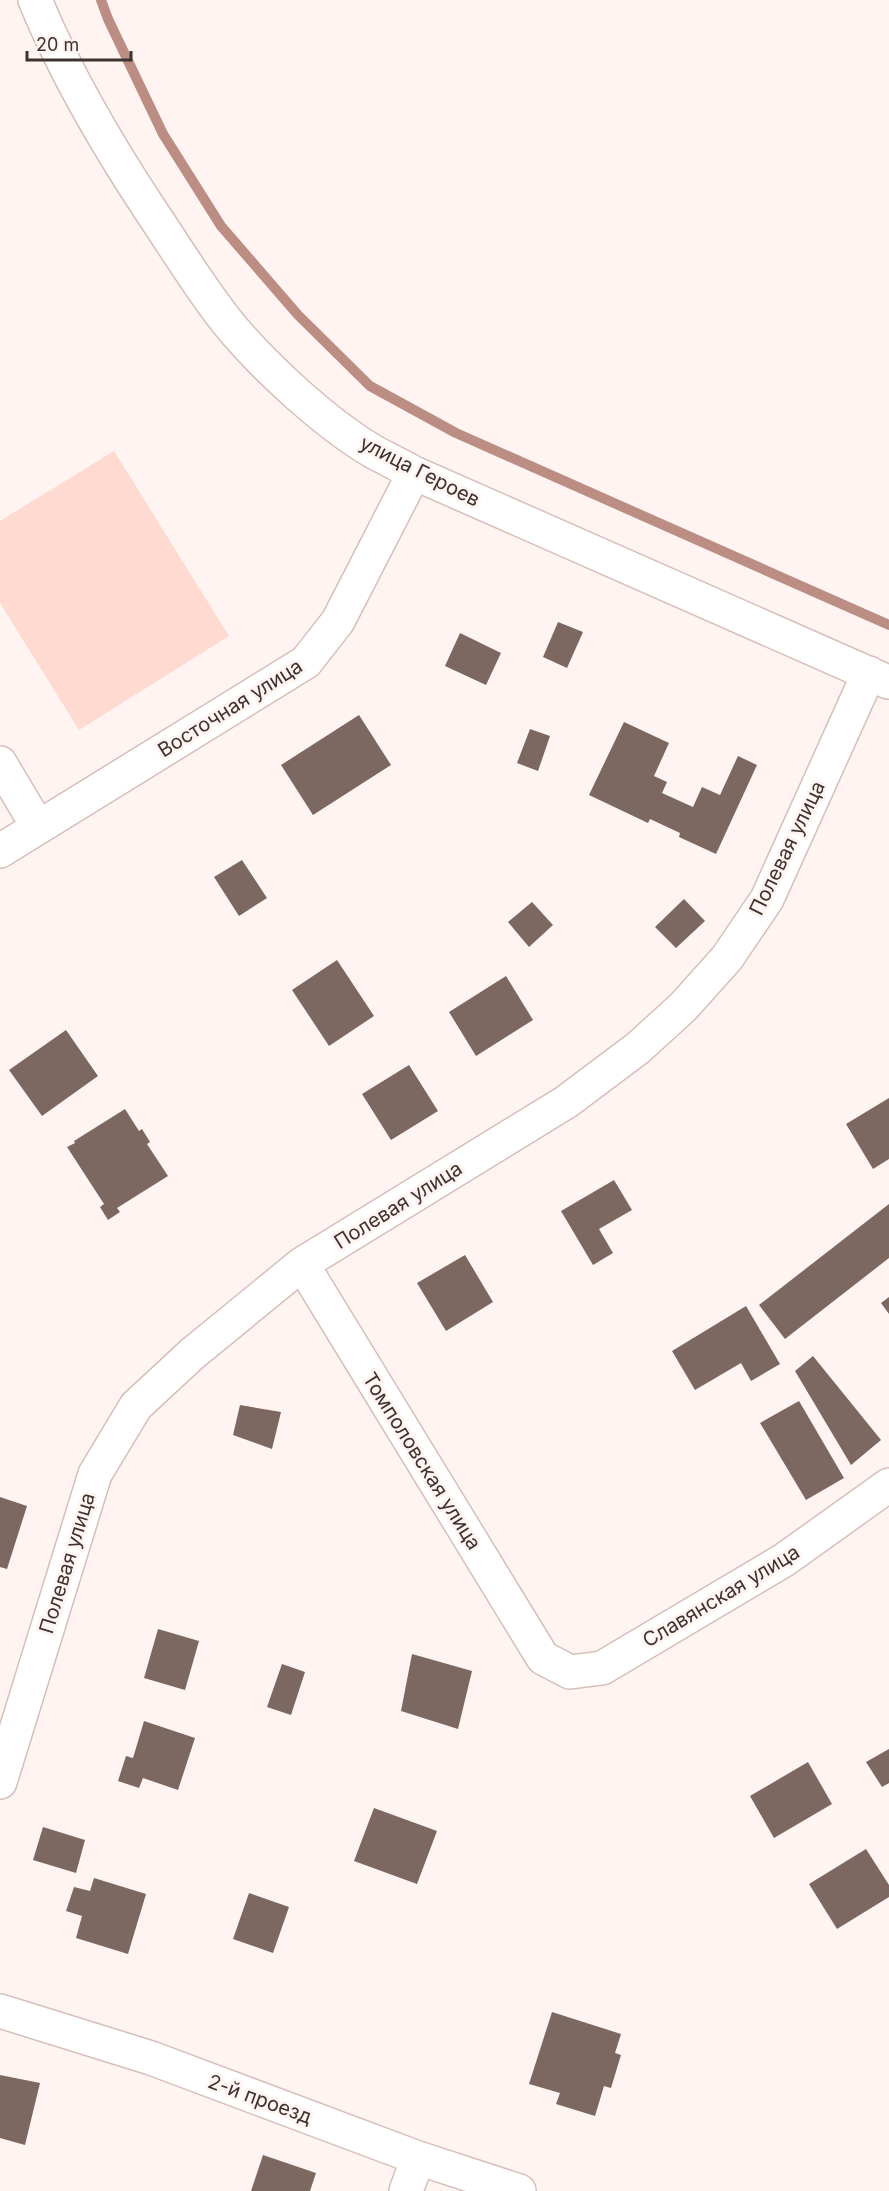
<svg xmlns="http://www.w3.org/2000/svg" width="889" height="2191" viewBox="0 0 889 2191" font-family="Inter,sans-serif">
  <rect width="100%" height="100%" fill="#fff4f2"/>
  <!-- green -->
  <path fill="#fedad1" d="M114 451 229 636 79 730 0 603V521Z"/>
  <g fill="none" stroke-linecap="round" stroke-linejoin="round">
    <!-- stream -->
    <path stroke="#bc8e83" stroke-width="10" d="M101 0 108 19 163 134 221 226 298 315 370 386 456 433 889 625"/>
  </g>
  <!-- building -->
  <path fill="#7c6761" d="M558 622 583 632 567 668 543 657Z
    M460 633 501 653 486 685 445 666Z
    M359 715 391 765 313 815 281 765Z
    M624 722 669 743 654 776 667 782 662 793 693 807 702 787 720 795 738 756 757 765 716 854 679 837 680 833 650 819 648 823 589 795Z
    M530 729 550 736 538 771 517 763Z
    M242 860 267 898 239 916 214 877Z
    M684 899 705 921 676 948 655 927Z
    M532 902 553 925 529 947 508 922Z
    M337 960 374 1016 329 1046 292 990Z
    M506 976 533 1020 476 1056 449 1012Z
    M66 1030 98 1076 42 1116 9 1070Z
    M409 1065 438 1111 391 1140 362 1094Z
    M889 1098V1159L873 1169 846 1124Z
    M125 1109 139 1131 142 1129 150 1142 147 1144 168 1176 117 1208 120 1212 108 1220 100 1207 104 1204 67 1147 75 1143 74 1141Z
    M614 1180 632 1210 599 1229 613 1253 593 1265 561 1211Z
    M889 1204V1258L785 1339 759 1305Z
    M465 1255 493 1302 446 1331 417 1283Z
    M889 1297V1314L881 1303Z
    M746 1306 780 1364 751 1381 741 1363 695 1390 672 1351Z
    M813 1356 881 1440 851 1465 795 1371Z
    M799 1401 844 1478 806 1500 760 1423Z
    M240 1405 281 1412 272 1449 233 1435Z
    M0 1497 27 1506 7 1569 0 1567Z
    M158 1629 199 1641 185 1690 144 1678Z
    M412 1654 472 1671 458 1729 401 1711Z
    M282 1664 305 1672 291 1715 267 1707Z
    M144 1721 195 1738 178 1790 143 1778 139 1788 118 1781 126 1756 133 1758Z
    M889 1749V1783L882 1787 866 1762Z
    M808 1762 832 1804 774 1838 750 1796Z
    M374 1808 437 1831 417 1884 354 1861Z
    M43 1827 85 1840 76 1873 33 1860Z
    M866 1849 889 1885V1897L837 1929 809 1884Z
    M94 1878 146 1894 128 1954 76 1938 82 1916 66 1911 74 1887 90 1891Z
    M249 1893 289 1907 273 1953 233 1939Z
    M552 2012 621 2034 615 2053 621 2055 611 2088 604 2086 595 2116 556 2104 560 2093 529 2084Z
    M0 2075 40 2083 25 2145 0 2138Z
    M263 2155 316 2173 310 2191H251Z"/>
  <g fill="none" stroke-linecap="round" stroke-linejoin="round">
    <defs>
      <path id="minor" d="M35 0C66 75 106 143 151 211 176 248 200 288 228 323 263 366 326 424 374 452 387 459 401 466 414 473L888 682
        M0 763 38 827
        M0 851 306 662 338 621 414 473
        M302 1264 543 1658 570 1672 602 1668 784 1560 889 1485
        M0 1782 95 1474 136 1406 192 1354 302 1264 566 1102 638 1048 683 1007 727 958 767 899 869 673
        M0 2011 151 2058 418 2158 519 2191
        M406 2191 418 2158"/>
    </defs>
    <!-- minor casing -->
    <use href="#minor" stroke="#d7bfb9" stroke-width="36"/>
    <!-- minor -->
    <use href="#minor" stroke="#fff" stroke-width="33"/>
  </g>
  <g text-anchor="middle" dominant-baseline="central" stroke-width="6" stroke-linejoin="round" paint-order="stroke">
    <!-- street labels -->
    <g font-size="20" fill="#3d3431" stroke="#fff4f2">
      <text transform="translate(420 471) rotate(27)">улица Героев</text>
      <text transform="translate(230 708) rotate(-32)">Восточная улица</text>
      <text transform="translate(787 848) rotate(-64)">Полевая улица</text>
      <text transform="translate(398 1205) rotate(-32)">Полевая улица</text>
      <text transform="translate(422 1461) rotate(58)">Томполовская улица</text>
      <text transform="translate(67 1563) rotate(-73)">Полевая улица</text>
      <text transform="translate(721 1596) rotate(-31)">Славянская улица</text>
      <text transform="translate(260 2099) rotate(20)">2-й проезд</text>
    </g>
  </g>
  <!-- scale -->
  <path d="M27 51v9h104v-9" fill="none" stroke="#3d3431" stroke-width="3"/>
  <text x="36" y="51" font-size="18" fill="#3d3431" stroke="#fff4f2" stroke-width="4.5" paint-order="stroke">20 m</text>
</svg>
